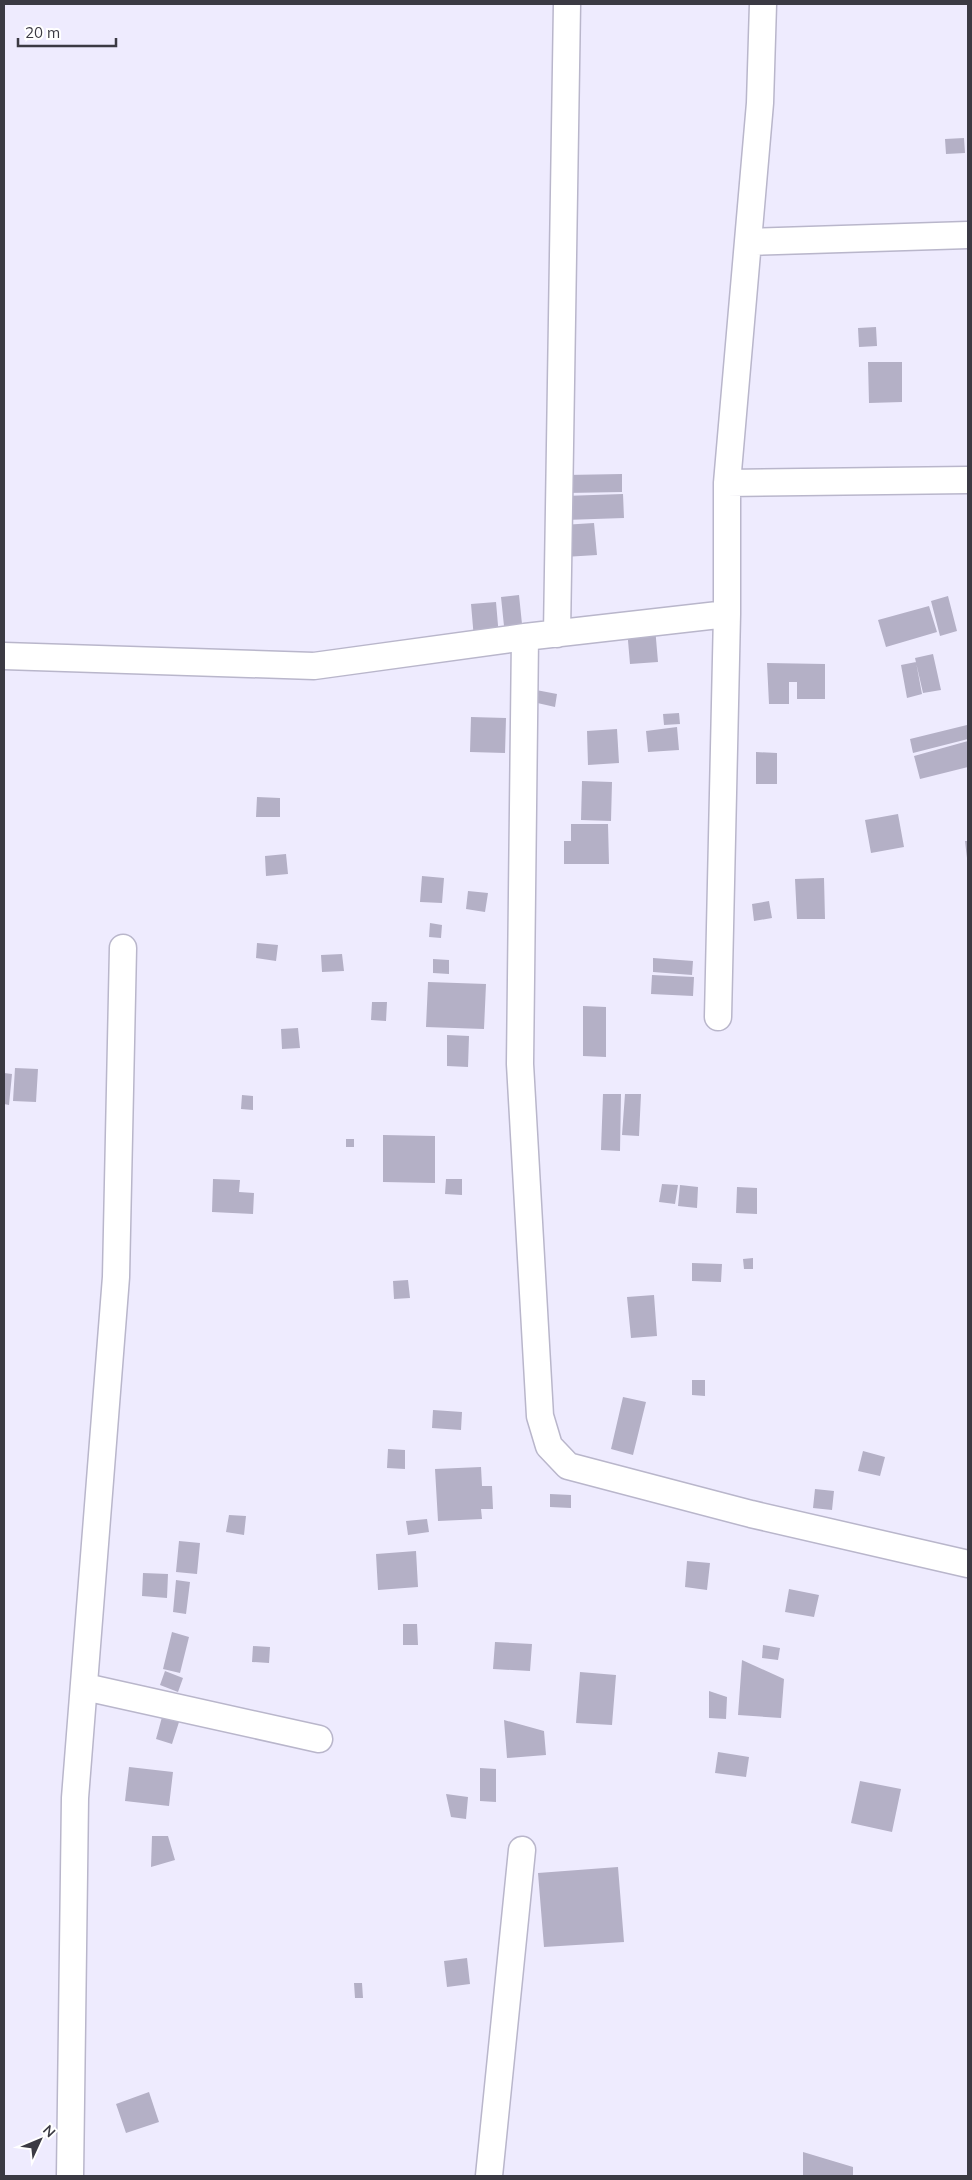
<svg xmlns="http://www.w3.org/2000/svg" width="972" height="2180" viewBox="0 0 972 2180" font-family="Mulish,sans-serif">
  <rect width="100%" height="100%" fill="#eeebfe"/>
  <!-- building -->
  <path fill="#b4b0c6" d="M964 138 965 153 946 154 945 139Z
    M876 327 877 346 859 347 858 328Z
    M868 362H902V402L869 403Z
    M622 474V492L567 493 566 475Z
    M623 494 624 518 565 520 564 496Z
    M594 523 597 555 564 557 562 525Z
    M519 595 522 624 504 626 501 597Z
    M948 596 957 631 940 636 931 601Z
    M496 602 499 637 474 639 471 604Z
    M929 606 937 632 886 647 878 620Z
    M655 627 658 662 630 664 627 629Z
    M933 654 941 690 923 693 915 658Z
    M916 662 922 694 907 698 901 665Z
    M767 663 825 664V699H797V682H789V704H769Z
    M536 690 557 694 555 707 533 702Z
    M679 713 680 724 664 725 663 714Z
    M471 717 506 718 505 753 470 752Z
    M967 725 968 739 913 753 910 739Z
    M677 727 679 750 648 752 646 731Z
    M617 729 619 763 588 765 587 731Z
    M968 741V767L920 779 914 756Z
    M756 752 777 753V784H756Z
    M582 781 612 782 611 821 581 820Z
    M257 797 280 798V817H256Z
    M898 814 904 847 871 853 865 820Z
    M571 824H608L609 864H564V841H571Z
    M965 841H968V858H967Z
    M286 854 288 874 266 876 265 856Z
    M422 876 444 878 442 903 420 902Z
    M824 878 825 919H797L795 879Z
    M468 891 488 893 485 912 466 909Z
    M769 901 772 918 754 921 752 904Z
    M430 923 442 925 441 938 429 937Z
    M257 943 278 945 276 961 256 958Z
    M342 954 344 971 322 972 321 955Z
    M653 958 693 961 692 975 653 972Z
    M433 959 449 960V974L433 973Z
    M652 975 694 977 693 996 651 994Z
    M428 982 486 984 484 1029 426 1027Z
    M372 1002H387L386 1021 371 1020Z
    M583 1006 606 1007V1057L583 1056Z
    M298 1028 300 1048 282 1049 281 1029Z
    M447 1035 469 1036 468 1067 447 1066Z
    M15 1068 38 1069 36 1102 13 1101Z
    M4 1073 12 1074 9 1105 4 1104Z
    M603 1094H621L620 1151 601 1150Z
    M625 1094H641L639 1136 622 1135Z
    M242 1095 253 1096V1110L241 1109Z
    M383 1135 435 1136V1183L383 1182Z
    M346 1139H354V1147H346Z
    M213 1179 240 1180 239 1192 254 1193 253 1214 212 1212Z
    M446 1179H462V1195L445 1194Z
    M662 1184 678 1185 675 1204 659 1202Z
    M680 1185 698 1187 697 1208 678 1206Z
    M737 1187 757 1188V1214L736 1213Z
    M753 1258V1269H744L743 1259Z
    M692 1263 722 1264 721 1282 692 1281Z
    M408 1280 410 1298 394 1299 393 1281Z
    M654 1295 657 1336 631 1338 627 1297Z
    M692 1380H705V1396L692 1395Z
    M623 1397 646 1402 633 1455 611 1449Z
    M433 1410 462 1412 461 1430 432 1428Z
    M388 1449 405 1450V1469L387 1468Z
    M863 1451 885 1457 880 1476 858 1471Z
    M481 1467 482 1486H492L493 1509H481L482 1519 438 1521 435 1469Z
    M815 1489 834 1491 832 1510 813 1508Z
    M550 1494 571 1495V1508L550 1507Z
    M229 1515 246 1516 244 1535 226 1532Z
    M427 1519 429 1532 408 1535 406 1521Z
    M179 1541 200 1543 197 1574 176 1572Z
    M416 1551 418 1587 378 1590 376 1554Z
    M687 1561 710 1563 707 1590 685 1587Z
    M143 1573 168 1574 167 1598 142 1596Z
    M176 1580 190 1582 186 1614 173 1612Z
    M789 1589 819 1595 814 1617 785 1612Z
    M403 1624H417L418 1645H403Z
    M172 1632 189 1637 180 1673 163 1669Z
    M495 1642 532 1644 530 1671 493 1669Z
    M763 1645 780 1648 778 1660 762 1658Z
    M253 1646 270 1647 269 1663 252 1662Z
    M742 1660 784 1679 781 1718 738 1715Z
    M165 1671 183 1678 178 1692 160 1685Z
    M580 1672 616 1675 612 1725 576 1723Z
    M709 1691 727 1697 726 1719 709 1718Z
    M162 1717 179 1722 172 1744 156 1739Z
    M504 1720 544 1731 546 1755 507 1758Z
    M718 1752 749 1757 746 1777 715 1773Z
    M129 1767 173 1772 169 1806 125 1801Z
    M480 1768 496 1769V1802L480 1801Z
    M860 1781 901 1789 892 1832 851 1823Z
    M446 1794 468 1797 466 1819 451 1817Z
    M152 1836H168L175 1860 151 1867Z
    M618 1867 624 1942 544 1947 538 1873Z
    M467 1958 470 1984 447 1987 444 1961Z
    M354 1983H362L363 1998H355Z
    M149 2092 159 2122 126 2133 116 2104Z
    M803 2152 853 2167V2176H803Z"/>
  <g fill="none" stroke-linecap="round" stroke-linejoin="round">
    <defs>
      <path id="minor" d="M748 242 968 235
        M727 483 968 480
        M557 634 567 4
        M525 637 520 1064 540 1416 549 1446 568 1466 751 1514 968 1564
        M4 656 314 666 525 637 727 614
        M718 1017 727 614V483L760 103 763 4
        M85 1687 319 1739
        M70 2176 75 1798 116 1277 123 948
        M489 2176 522 1850"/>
    </defs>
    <!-- minor casing -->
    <use href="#minor" stroke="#b9b6cb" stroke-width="29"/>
    <!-- minor -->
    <use href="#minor" stroke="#fff" stroke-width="26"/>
  </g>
  <!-- border -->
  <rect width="972" height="2180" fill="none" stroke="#3b3a43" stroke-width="10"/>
  <!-- north arrow -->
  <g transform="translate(40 2140) rotate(46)" stroke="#ffffff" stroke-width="4" paint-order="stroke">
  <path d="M0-4L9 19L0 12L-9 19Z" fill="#3b3a43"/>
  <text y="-8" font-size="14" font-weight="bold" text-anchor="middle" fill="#3b3a43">N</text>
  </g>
  <!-- scale -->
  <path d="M18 38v8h98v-8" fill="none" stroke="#3b3a43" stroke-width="2.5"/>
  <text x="25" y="38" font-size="15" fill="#3b3a43" stroke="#ffffff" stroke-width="4" paint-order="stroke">20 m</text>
</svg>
